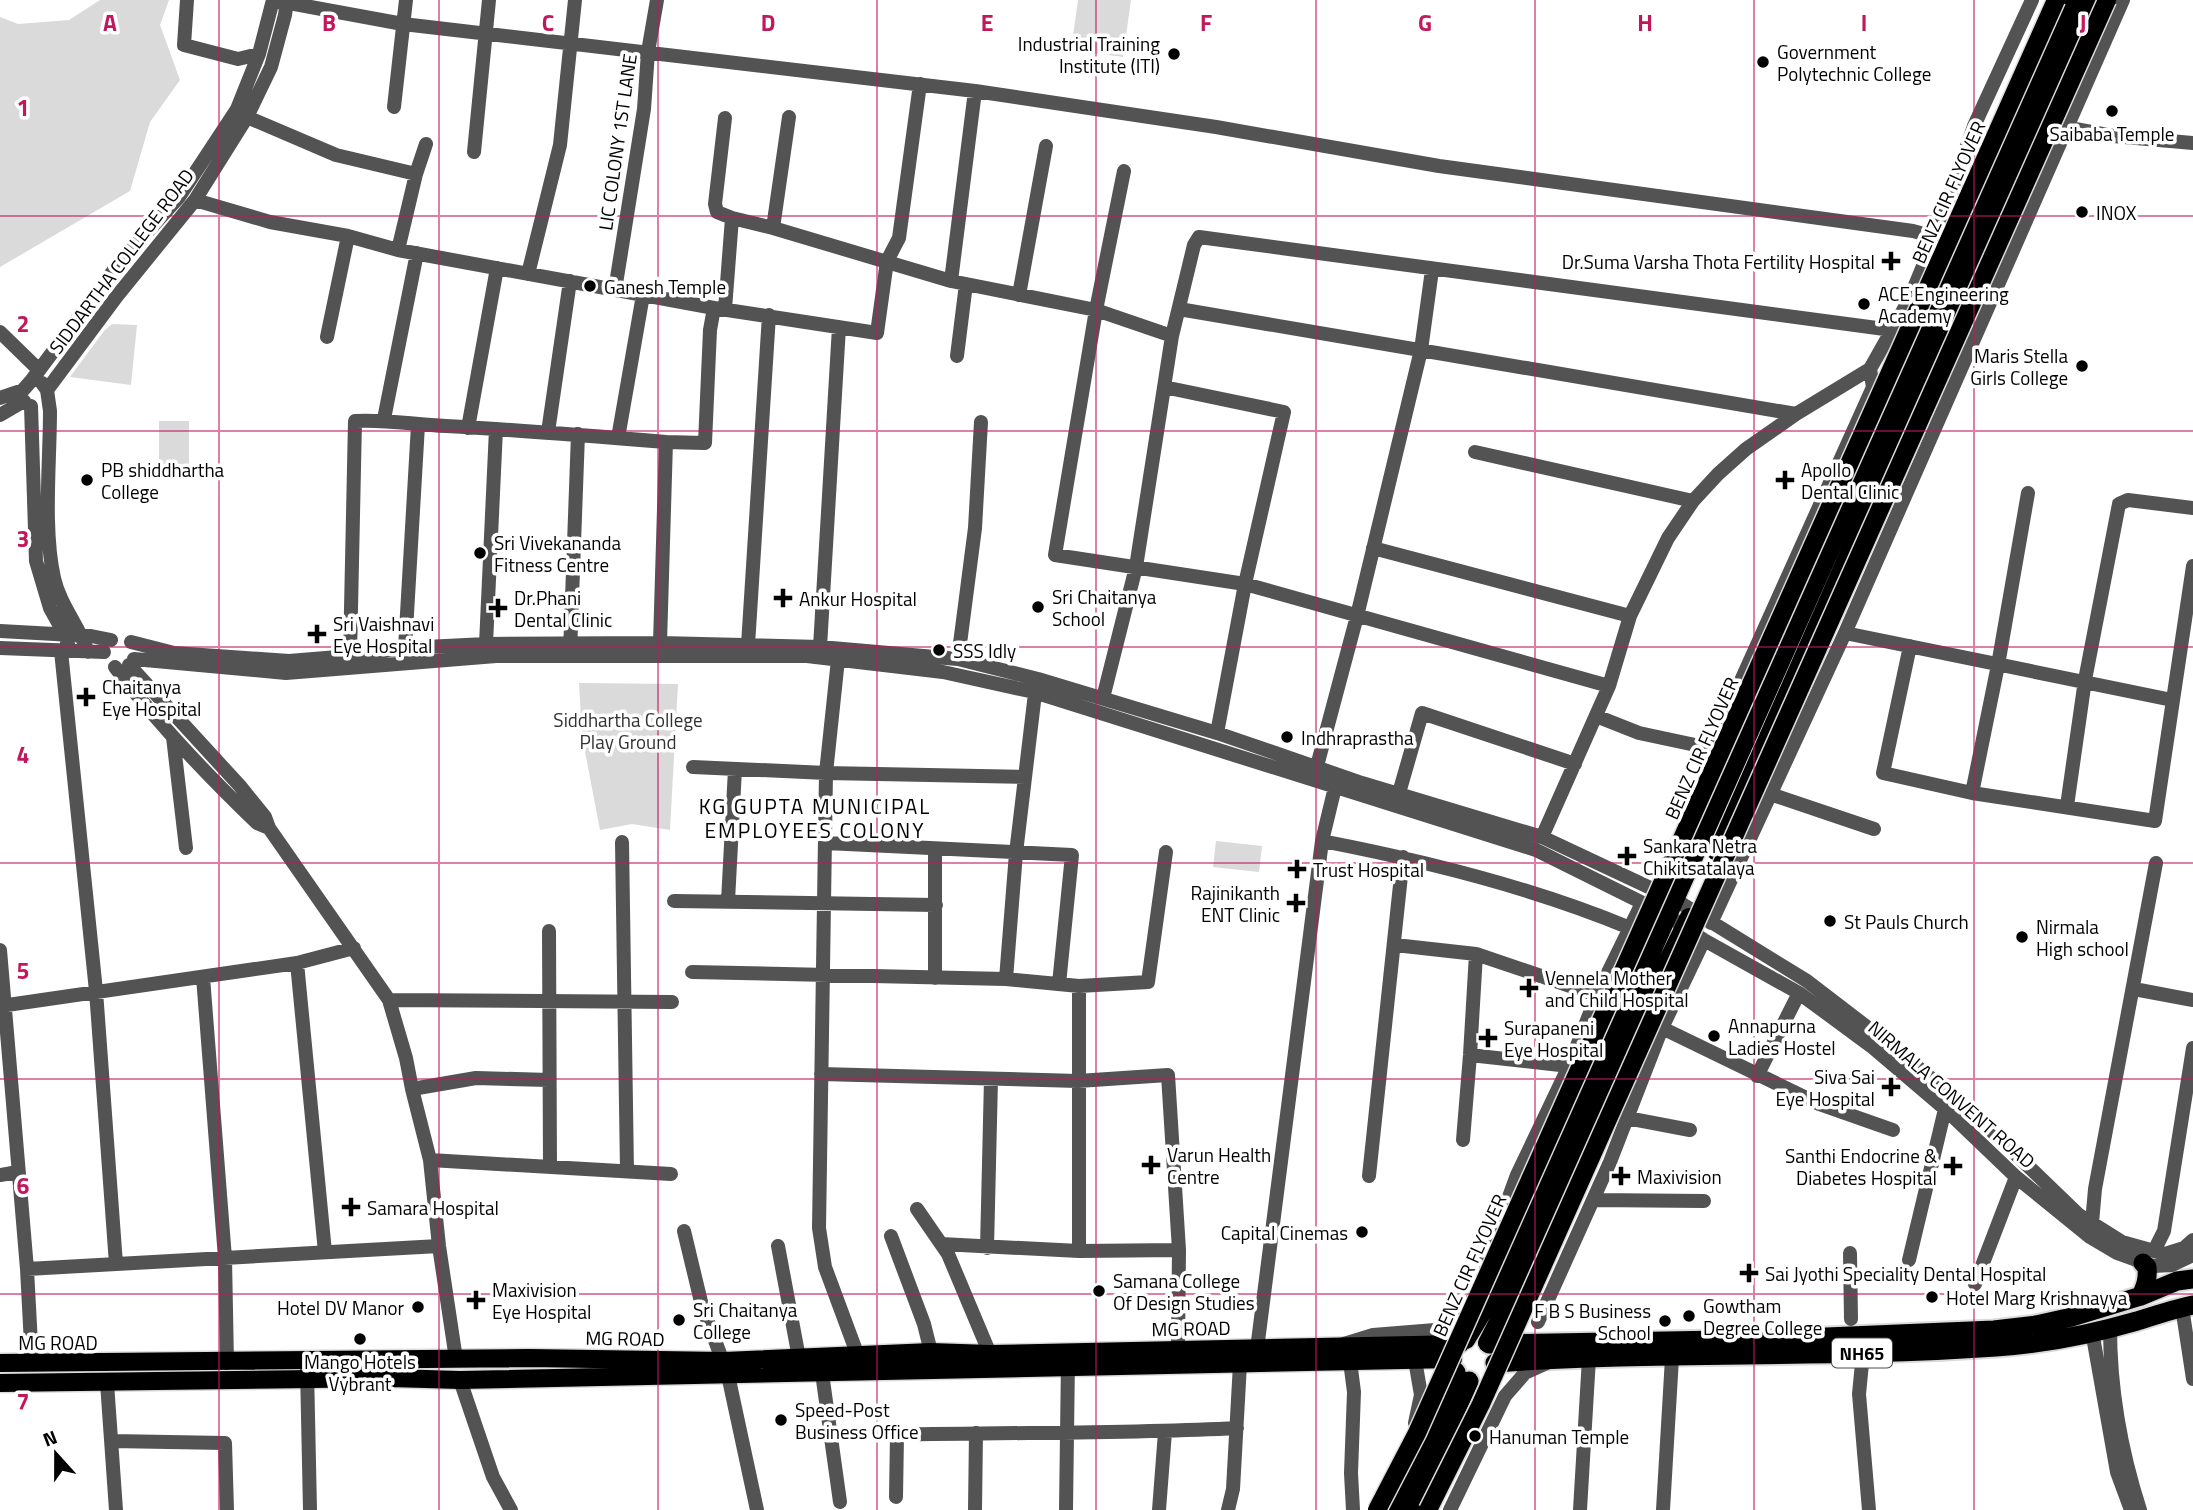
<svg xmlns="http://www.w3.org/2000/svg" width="2193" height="1510" viewBox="0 0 2193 1510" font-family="'Titillium Web',sans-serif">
  <rect width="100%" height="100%" fill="#fff"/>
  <!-- green -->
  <path fill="#dadada" d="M100 0H169L160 25 180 80 150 122 130 191 0 267V17L18 24 69 20Z
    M1078 0H1131L1123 57 1071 50Z
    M112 324 137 325 131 385 70 377 104 331Z
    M159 421H189V471H159Z
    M579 683 678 684 670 830 632 824 600 830 582 736Z
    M1216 841 1262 846 1259 872 1213 867Z"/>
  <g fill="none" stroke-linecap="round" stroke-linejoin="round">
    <defs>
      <path id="major" d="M1717 853 2092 0
        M1466 1340 1499 1285 1558 1163 2075 0
        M1487 1343 1520 1279 1640 1017 1689 917
        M0 1363 529 1358 724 1361 931 1352 990 1354 1460 1344
        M0 1383 390 1378 460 1380 1453 1359"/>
      <path id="highway" d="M2141 1296C2146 1285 2148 1279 2147 1267L2143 1263
        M1489 1344 1777 1339 1994 1330 2036 1325 2072 1317 2141 1296 2177 1281 2193 1279
        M1495 1363C1661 1351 1829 1359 1996 1347 2042 1344 2092 1334 2137 1321 2156 1315 2174 1309 2193 1305
        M1394 1510 1456 1372
        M1411 1510 1469 1381"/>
    </defs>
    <!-- major casing -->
    <use href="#major" stroke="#dbdbdb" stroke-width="21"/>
    <!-- highway casing -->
    <use href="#highway" stroke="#dbdbdb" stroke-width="23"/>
    <!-- minor -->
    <path stroke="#535353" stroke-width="14" d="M187 0 184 45 238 59 259 54
      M394 107 406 0
      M247 117 336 155 416 174
      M725 118 715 204 717 212 732 218 773 228 951 281 1096 310 1172 336
      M2059 126 2113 136 2193 143
      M474 152 489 0
      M1124 171 1096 310 1055 555 1245 584 1609 686
      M195 200 270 222 348 236 398 250 714 308 877 333 887 261 899 238 920 84
      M773 228 789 117
      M398 250 416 174 426 144
      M528 274 560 145 575 0
      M951 281 975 91
      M615 290 644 109 648 52 657 0
      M1019 295 1046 146
      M725 309 732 218
      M1179 309 1796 414
      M0 332 39 370
      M327 337 348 236
      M957 356 966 284
      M42 383 47 390 50 411C50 462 43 529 54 578 60 605 79 626 88 652
      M1164 387 1284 412 1245 584 1217 733
      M47 390 117 296 195 200 247 117 271 67 285 15 287 0
      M0 398 23 390 31 381 120 262 179 197 237 109 259 54 273 0 403 24 975 91 1216 127 1439 166 1913 231 1957 243
      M31 406 36 561 50 608 65 635 70 651
      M0 415 24 401
      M384 419 417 253
      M468 428 497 268
      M548 432 570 281
      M618 438 643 295
      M666 442 705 443 710 330 714 308
      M1475 452 1693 501
      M1373 548 1630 616
      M0 631 91 636 111 640
      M1845 633 2172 700
      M131 642 174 653 289 661 350 656 405 648 486 644 660 643 820 647 958 659 1038 679 1217 733 1362 783 1542 837 1674 899 1807 981 1893 1047 1973 1113 2079 1215 2122 1242 2165 1254 2184 1248 2193 1240
      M486 644 496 429
      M748 645 769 315
      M1910 646 1883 773 1972 793 2155 821 2193 566
      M820 647 839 327
      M0 648 104 652
      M405 648 418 425
      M839 650 826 773 819 1228 825 1267 858 1356
      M61 651 96 991 116 1264
      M570 653 578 434
      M350 656 355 421C386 419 415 425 446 426 520 430 593 436 666 442L660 643
      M134 659 286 673 496 656H807L943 672 1034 692 1536 850 1667 915 1704 940 1799 993 1871 1046 1945 1109 2016 1177 2090 1237 2117 1253 2153 1266 2172 1265 2193 1255
      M958 659 975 528 981 422
      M129 665 240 786 265 817 269 828 389 1000 406 1058 412 1089 430 1160 439 1246 456 1359
      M115 667C158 724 206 774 257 823L269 828
      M1103 698 1136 567 1172 336 1194 245 1199 237 1892 330
      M1596 716 1639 733 1714 749
      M173 737 186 848
      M1712 753 1730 705 1873 387 1870 369
      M1317 766 1357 616 1421 350 1432 270
      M693 767 826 773 1025 777
      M1399 793 1422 713 1575 764
      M1972 793 1998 665 2028 493
      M1770 794 1874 829
      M2067 806 2085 680 2119 504 2128 500 2193 508
      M1542 837 1609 686 1630 616 1668 538 1693 501 1718 474 1746 449 1796 414 1870 369 1892 330 1909 300 1935 237 1974 126 2032 0
      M1322 841C1426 861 1532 887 1630 928
      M622 842 627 1171
      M826 843 1072 855 1059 984
      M674 901 936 905
      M728 901 735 769
      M1711 923 1845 633 2123 0
      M549 931 550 1167
      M1395 945 1476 954 1597 995
      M0 950 27 1269 32 1363
      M297 963 325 1252
      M692 972 1006 979 1079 986 1148 982 1166 852
      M203 977 225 1258 227 1363
      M935 978V849
      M1006 979 1016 853 1036 685
      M1079 986V1251
      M2134 989 2193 1000
      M389 1000 672 1002
      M0 1006 297 963 354 948
      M1662 1028 1819 1104 1893 1130
      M1470 1055 1569 1066
      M821 1074 1078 1081 1168 1075 1179 1250 1178 1349
      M1757 1076 1799 993
      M412 1089 476 1078 549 1080
      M1627 1118 1690 1130
      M1463 1140 1470 1055 1476 954
      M430 1160 671 1174
      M0 1175 18 1172
      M1369 1176 1403 857
      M1593 1200 1704 1201
      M917 1209 948 1254 990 1354
      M2092 1223 2095 1189 2156 863
      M684 1231 702 1306 728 1375 757 1510
      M891 1236 924 1324 931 1352
      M941 1244 1079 1251 1179 1250
      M778 1246 799 1358
      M987 1248 991 1079
      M2154 1251 2164 1231 2193 1048
      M1850 1253 1851 1319
      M1909 1260 1945 1109
      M1485 1263 1517 1175 1569 1066 1597 995 1642 903
      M27 1269 439 1246
      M1975 1284 2016 1177
      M2182 1307 2193 1379
      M1538 1322 1610 1162 1662 1028 1704 940
      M2110 1327C2110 1389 2121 1451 2140 1510
      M2092 1331 2117 1472 2131 1510
      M1344 1344 1373 1335 1435 1330 1451 1321 1477 1295
      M1257 1349 1322 841 1337 779
      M1863 1353 1859 1394 1869 1510
      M1415 1360 1421 1395 1415 1423
      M1350 1361 1354 1392 1351 1473 1353 1510
      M307 1369 310 1510
      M822 1373 840 1502
      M460 1380 493 1477 511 1510
      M107 1383 116 1510
      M112 1441 225 1443 227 1510
      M896 1497 897 1435C1010 1432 1124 1434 1237 1428
      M975 1510 976 1433
      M1066 1510 1068 1359
      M1159 1510 1165 1432
      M1228 1510 1233 1489 1240 1364
      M1450 1510 1505 1396 1525 1373 1547 1363
      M1580 1510 1589 1358
      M1663 1510 1672 1358"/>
    <!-- major -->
    <use href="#major" stroke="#000" stroke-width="18"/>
    <!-- highway -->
    <use href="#highway" stroke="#000" stroke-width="19"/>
    <defs>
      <path id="major-bridge" d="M1377 1510 1417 1433 2056 0
        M1428 1510 1481 1404 2107 0"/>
    </defs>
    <!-- major-bridge casing -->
    <use href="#major-bridge" stroke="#dbdbdb" stroke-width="21" stroke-linecap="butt"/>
    <!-- major-bridge -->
    <use href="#major-bridge" stroke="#000" stroke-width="18"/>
  </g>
  <!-- grid -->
  <path fill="none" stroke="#c2185b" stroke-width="2" stroke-opacity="0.55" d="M219 0V1510M439 0V1510M658 0V1510M877 0V1510M1096 0V1510M1316 0V1510M1535 0V1510M1754 0V1510M1974 0V1510M0 216H2193M0 431H2193M0 647H2193M0 863H2193M0 1079H2193M0 1294H2193"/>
  <!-- markers -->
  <g fill="#000" stroke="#fff" stroke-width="2.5">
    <circle cx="1174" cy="54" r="7"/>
    <circle cx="1763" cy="62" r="7"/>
    <circle cx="2112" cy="111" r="7"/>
    <circle cx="2082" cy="212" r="7"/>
    <path d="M1887.5 250.5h7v7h7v7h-7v7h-7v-7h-7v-7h7z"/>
    <circle cx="590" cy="286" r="7"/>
    <circle cx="1864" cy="304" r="7"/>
    <circle cx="2082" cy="366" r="7"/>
    <circle cx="87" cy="480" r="7"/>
    <path d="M1781.5 469.5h7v7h7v7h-7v7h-7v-7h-7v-7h7z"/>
    <circle cx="480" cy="553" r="7"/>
    <path d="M779.5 587.5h7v7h7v7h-7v7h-7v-7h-7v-7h7z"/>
    <circle cx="1038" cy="607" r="7"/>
    <path d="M494.5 597.5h7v7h7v7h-7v7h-7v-7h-7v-7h7z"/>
    <path d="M313.5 623.5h7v7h7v7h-7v7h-7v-7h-7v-7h7z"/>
    <circle cx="939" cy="650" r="7"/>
    <path d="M82.5 686.5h7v7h7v7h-7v7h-7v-7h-7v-7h7z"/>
    <circle cx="1287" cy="737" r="7"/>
    <path d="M1623.5 845.5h7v7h7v7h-7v7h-7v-7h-7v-7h7z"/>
    <path d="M1293.5 858.5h7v7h7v7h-7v7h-7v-7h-7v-7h7z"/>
    <path d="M1292.5 892.5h7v7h7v7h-7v7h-7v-7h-7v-7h7z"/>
    <circle cx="1830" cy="921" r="7"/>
    <circle cx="2022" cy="937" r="7"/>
    <path d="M1525.5 977.5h7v7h7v7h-7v7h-7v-7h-7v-7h7z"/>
    <circle cx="1714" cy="1036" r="7"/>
    <path d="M1484.5 1027.5h7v7h7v7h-7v7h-7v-7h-7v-7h7z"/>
    <path d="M1887.5 1076.5h7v7h7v7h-7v7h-7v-7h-7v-7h7z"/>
    <path d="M1147.5 1154.5h7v7h7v7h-7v7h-7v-7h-7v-7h7z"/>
    <path d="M1949.5 1155.5h7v7h7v7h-7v7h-7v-7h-7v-7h7z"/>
    <path d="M1617.5 1165.5h7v7h7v7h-7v7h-7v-7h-7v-7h7z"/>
    <path d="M347.5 1196.5h7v7h7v7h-7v7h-7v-7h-7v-7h7z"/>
    <circle cx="1362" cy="1232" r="7"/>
    <path d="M1745.5 1262.5h7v7h7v7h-7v7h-7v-7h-7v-7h7z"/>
    <circle cx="1099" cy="1291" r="7"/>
    <circle cx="1932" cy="1297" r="7"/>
    <path d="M472.5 1289.5h7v7h7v7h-7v7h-7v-7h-7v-7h7z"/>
    <circle cx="418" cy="1307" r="7"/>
    <circle cx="1689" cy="1316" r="7"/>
    <circle cx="679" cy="1320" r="7"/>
    <circle cx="1665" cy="1321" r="7"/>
    <circle cx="360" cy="1339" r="7"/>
    <circle cx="781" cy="1420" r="7"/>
    <circle cx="1475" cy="1436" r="7"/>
  </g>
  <g text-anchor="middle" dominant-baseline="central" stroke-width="7" stroke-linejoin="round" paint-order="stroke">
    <!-- shield labels -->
    <rect fill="#fff" stroke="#4c4c4c" stroke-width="2" x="1832" y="1338.5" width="60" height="29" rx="5"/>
    <g font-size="18" font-weight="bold" fill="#000">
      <text x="1862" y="1353">NH65</text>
    </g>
    <!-- poi labels -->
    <g font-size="19" fill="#000" stroke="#fff" text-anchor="start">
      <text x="1160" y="43" text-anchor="end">Industrial Training<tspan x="1160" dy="22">Institute (ITI)</tspan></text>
      <text x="1777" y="51">Government<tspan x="1777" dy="22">Polytechnic College</tspan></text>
      <text x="2112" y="133" text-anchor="middle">Saibaba Temple</text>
      <text x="2096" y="212">INOX</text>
      <text x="1875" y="261" text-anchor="end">Dr.Suma Varsha Thota Fertility Hospital</text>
      <text x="604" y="286">Ganesh Temple</text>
      <text x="1878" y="293">ACE Engineering<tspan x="1878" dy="22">Academy</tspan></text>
      <text x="2068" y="355" text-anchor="end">Maris Stella<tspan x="2068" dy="22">Girls College</tspan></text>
      <text x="101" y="469">PB shiddhartha<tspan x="101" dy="22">College</tspan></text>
      <text x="1801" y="469">Apollo<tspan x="1801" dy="22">Dental Clinic</tspan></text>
      <text x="494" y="542">Sri Vivekananda<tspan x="494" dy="22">Fitness Centre</tspan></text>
      <text x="1052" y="596">Sri Chaitanya<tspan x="1052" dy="22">School</tspan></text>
      <text x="514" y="597">Dr.Phani<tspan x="514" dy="22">Dental Clinic</tspan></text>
      <text x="799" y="598">Ankur Hospital</text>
      <text x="333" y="623">Sri Vaishnavi<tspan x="333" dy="22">Eye Hospital</tspan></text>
      <text x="953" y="650">SSS Idly</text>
      <text x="102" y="686">Chaitanya<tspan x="102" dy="22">Eye Hospital</tspan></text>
      <text x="1301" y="737">Indhraprastha</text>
      <text x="1643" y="845">Sankara Netra<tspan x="1643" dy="22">Chikitsatalaya</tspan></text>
      <text x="1313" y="869">Trust Hospital</text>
      <text x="1280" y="892" text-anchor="end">Rajinikanth<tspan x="1280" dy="22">ENT Clinic</tspan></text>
      <text x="1844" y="921">St Pauls Church</text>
      <text x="2036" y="926">Nirmala<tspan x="2036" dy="22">High school</tspan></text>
      <text x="1545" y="977">Vennela Mother<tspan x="1545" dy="22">and Child Hospital</tspan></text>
      <text x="1728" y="1025">Annapurna<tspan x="1728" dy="22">Ladies Hostel</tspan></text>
      <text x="1504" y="1027">Surapaneni<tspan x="1504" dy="22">Eye Hospital</tspan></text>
      <text x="1875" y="1076" text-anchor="end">Siva Sai<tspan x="1875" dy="22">Eye Hospital</tspan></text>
      <text x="1167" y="1154">Varun Health<tspan x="1167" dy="22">Centre</tspan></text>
      <text x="1937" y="1155" text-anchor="end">Santhi Endocrine &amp;<tspan x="1937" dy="22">Diabetes Hospital</tspan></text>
      <text x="1637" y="1176">Maxivision</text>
      <text x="367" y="1207">Samara Hospital</text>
      <text x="1348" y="1232" text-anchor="end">Capital Cinemas</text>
      <text x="1765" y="1273">Sai Jyothi Speciality Dental Hospital</text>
      <text x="1113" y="1280">Samana College<tspan x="1113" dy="22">Of Design Studies</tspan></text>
      <text x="492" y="1289">Maxivision<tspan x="492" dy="22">Eye Hospital</tspan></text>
      <text x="1946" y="1297">Hotel Marg Krishnayya</text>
      <text x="1703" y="1305">Gowtham<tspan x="1703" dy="22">Degree College</tspan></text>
      <text x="404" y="1307" text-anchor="end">Hotel DV Manor</text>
      <text x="693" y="1309">Sri Chaitanya<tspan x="693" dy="22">College</tspan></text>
      <text x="1651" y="1310" text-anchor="end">F B S Business<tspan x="1651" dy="22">School</tspan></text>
      <text x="360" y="1361" text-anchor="middle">Mango Hotels<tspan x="360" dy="22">Vybrant</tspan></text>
      <text x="795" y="1409">Speed-Post<tspan x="795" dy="22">Business Office</tspan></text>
      <text x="1489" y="1436">Hanuman Temple</text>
    </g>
    <!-- street labels -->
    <g font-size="19" fill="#000" stroke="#fff">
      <text transform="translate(617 142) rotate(-82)">LIC COLONY 1ST LANE</text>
      <text transform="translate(1948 192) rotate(-66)">BENZ CIR FLYOVER</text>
      <text transform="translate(121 261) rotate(-53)">SIDDARTHA COLLEGE ROAD</text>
      <text transform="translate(1701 748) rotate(-66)">BENZ CIR FLYOVER</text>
      <text transform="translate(1952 1094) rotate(41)">NIRMALA CONVENT ROAD</text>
      <text transform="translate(1469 1265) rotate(-66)">BENZ CIR FLYOVER</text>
      <text transform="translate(1191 1328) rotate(-1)">MG ROAD</text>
      <text transform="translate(625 1338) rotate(1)">MG ROAD</text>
      <text x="58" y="1342">MG ROAD</text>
    </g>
    <!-- park labels -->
    <g font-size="19" fill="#313131" stroke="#fff">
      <text x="628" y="719">Siddhartha College<tspan x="628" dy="22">Play Ground</tspan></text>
    </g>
    <!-- neighbourhood labels -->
    <g font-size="21" letter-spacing="2" fill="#000" stroke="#fff">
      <text x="815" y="806">KG GUPTA MUNICIPAL<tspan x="815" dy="24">EMPLOYEES COLONY</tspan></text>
    </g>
  </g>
  <g font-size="23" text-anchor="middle" font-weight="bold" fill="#c2185b" stroke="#fff" stroke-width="7" stroke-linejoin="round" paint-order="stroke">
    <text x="110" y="31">A</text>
    <text x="329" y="31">B</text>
    <text x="548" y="31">C</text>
    <text x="768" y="31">D</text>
    <text x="987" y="31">E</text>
    <text x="1206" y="31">F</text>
    <text x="1425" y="31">G</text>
    <text x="1645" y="31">H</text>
    <text x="1864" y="31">I</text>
    <text x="2083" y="31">J</text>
    <text x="23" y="116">1</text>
    <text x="23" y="332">2</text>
    <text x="23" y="547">3</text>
    <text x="23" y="763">4</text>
    <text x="23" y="979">5</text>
    <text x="23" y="1194">6</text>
    <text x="23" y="1410">7</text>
  </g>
  <!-- north arrow -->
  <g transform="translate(56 1454) rotate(339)" stroke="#ffffff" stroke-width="5" paint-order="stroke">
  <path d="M0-5L12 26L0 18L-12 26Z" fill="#000000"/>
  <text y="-10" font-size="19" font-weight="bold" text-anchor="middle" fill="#000000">N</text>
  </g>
</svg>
